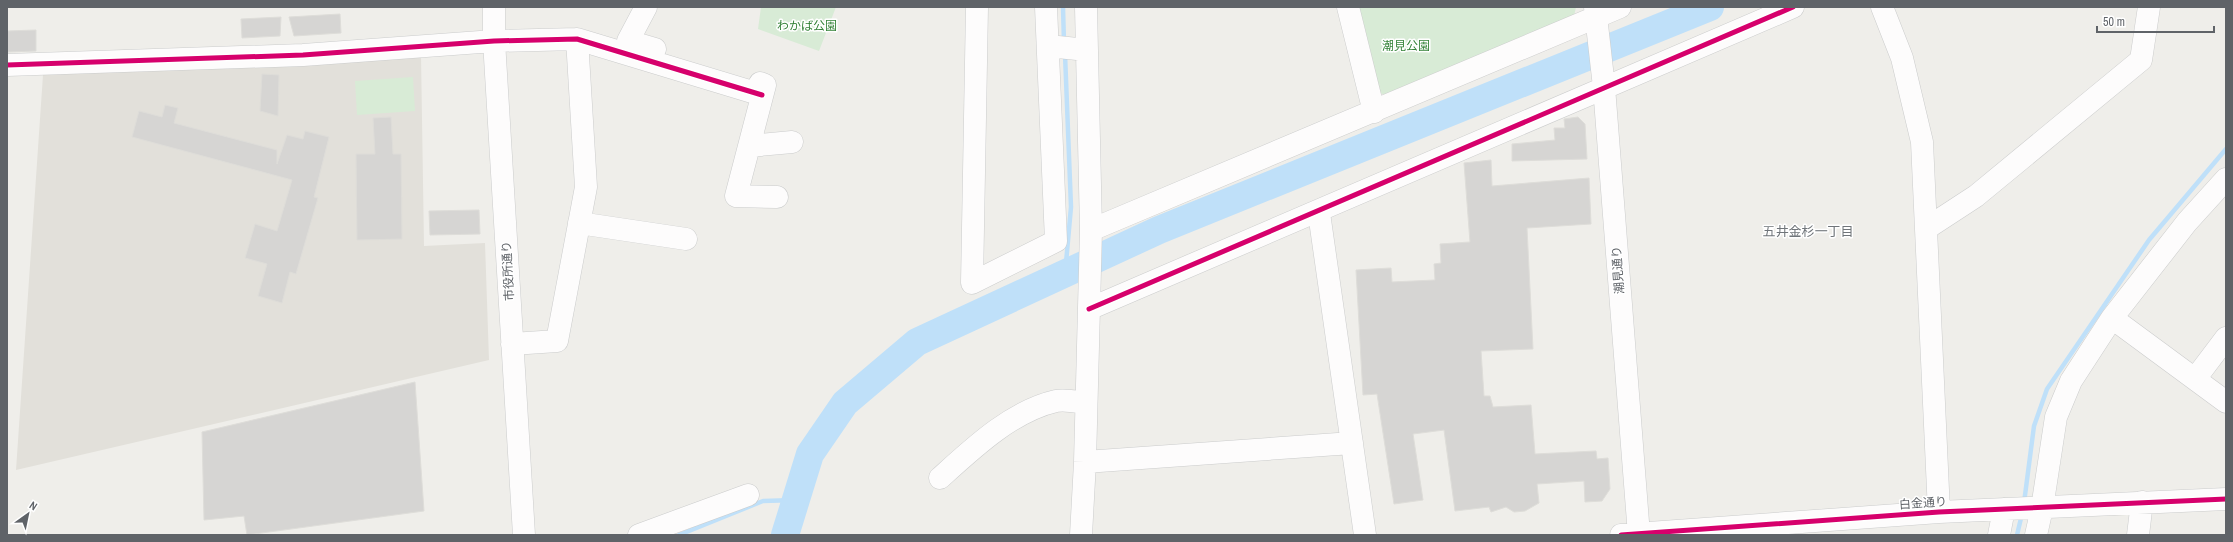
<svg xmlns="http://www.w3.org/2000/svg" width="2233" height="542" viewBox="0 0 2233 542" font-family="'Archivo Narrow','Noto Sans JP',sans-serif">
  <rect width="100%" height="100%" fill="#efeeea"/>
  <!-- education -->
  <path fill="#e2e0da" d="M421 55 424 246 485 243 489 360 16 470 43 75Z"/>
  <!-- green -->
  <path fill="#d8ebd6" d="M761 7H836L819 51 758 29Z
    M1357 7H1576L1573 21 1387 96 1376 91Z
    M413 77 415 111 357 115 355 81Z"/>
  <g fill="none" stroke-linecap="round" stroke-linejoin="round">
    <!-- stream -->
    <path stroke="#bfe0f9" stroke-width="4.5" d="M1063 7 1064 43
      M1065 274 1071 207 1065 54
      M2024 503 2034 426 2047 389 2149 240 2226 149
      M679 535 763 501 796 500
      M2017 535 2022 514"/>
    <!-- river -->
    <path stroke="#bfe0f9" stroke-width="28" d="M785 535 810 454 845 403 917 342 1159 230 1710 7"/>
  </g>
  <!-- building -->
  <path fill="#d6d5d3" stroke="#deddd9" d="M340 14 341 33 294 36 289 17Z
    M281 17 280 36 242 38 241 19Z
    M36 30V51L7 52V31Z
    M262 74 279 75 278 116 260 111Z
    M165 105 178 108 174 123 277 150V164L287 135 303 139 305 131 329 137 314 197 318 198 296 274 290 272 282 303 258 296 267 264 245 258 255 224 277 231 292 180 132 137 139 111 162 117Z
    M391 117 393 154H401L402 239 357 240 356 154H375L373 118Z
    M1578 117 1585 124 1587 159 1512 161V144L1555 140 1554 128H1565L1564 119Z
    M1491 160 1492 186 1589 178 1591 224 1527 228 1533 349 1481 351 1484 396H1490L1493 407 1531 405 1535 454 1596 451 1597 459 1608 458 1610 489 1602 501 1585 502 1584 481 1537 484 1539 503 1525 511 1514 512 1506 507 1491 512 1489 507 1455 511 1444 430 1413 434 1423 500 1394 504 1377 394 1363 395 1356 270 1391 268 1392 282 1435 280 1434 264 1441 263 1440 244 1470 242 1464 163Z
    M479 210 480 234 430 235 429 211Z
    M415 382 424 511 247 535 244 516 204 520 202 432Z"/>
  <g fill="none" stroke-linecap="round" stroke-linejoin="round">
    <defs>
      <path id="minor" d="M494 7V41L524 535
        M646 7 628 41 655 49
        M977 7 972 283 1056 241 1046 7
        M1348 7 1374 112
        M1595 7 1604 87 1639 535
        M1882 7 1902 58 1922 142 1939 512
        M1048 46 1087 50
        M7 65 303 55 494 41 577 39 762 95
        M760 83 765 85 736 196 777 197
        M749 146 792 142
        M1319 213 1365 535
        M579 223 686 239
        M1927 228 1976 196 2141 60 2149 7
        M1091 230 1620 7
        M1089 309C1324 210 1558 107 1793 7
        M2112 318 2226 402
        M512 344 557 341 586 187 577 39
        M2195 379 2226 338
        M1085 462 1352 443
        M940 478C973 448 1012 411 1056 401 1065 399 1078 402 1086 403
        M639 535 748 495
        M1081 535 1085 462 1091 230 1086 7
        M1621 535 1939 512 2226 499
        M1999 535 2004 509
        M2036 535 2042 508 2056 417 2071 381 2112 318 2187 222 2226 179
        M2138 535 2142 502"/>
    </defs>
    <!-- minor casing -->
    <use href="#minor" stroke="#cbcccc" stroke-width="23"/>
    <!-- minor -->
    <use href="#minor" stroke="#fdfcfc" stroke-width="22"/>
    <defs>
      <path id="cycleway" d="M7 65 303 55 494 41 577 39 762 95
        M1089 309C1324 210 1558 107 1793 7
        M1621 535 1939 512 2226 499"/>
    </defs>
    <!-- cycleway casing -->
    <use href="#cycleway" stroke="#fff" stroke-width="8"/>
    <!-- cycleway -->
    <use href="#cycleway" stroke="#d6006c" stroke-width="5"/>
  </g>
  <g text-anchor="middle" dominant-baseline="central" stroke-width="3" stroke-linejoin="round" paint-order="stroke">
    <!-- park labels -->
    <g font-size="12" fill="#348238" stroke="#fff">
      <text x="807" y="26">わかば公園</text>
      <text x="1406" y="46">潮見公園</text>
    </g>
    <!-- street labels -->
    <g font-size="12" fill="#5f6368" stroke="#fff">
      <text transform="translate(1618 270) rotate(-94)">潮見通り</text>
      <text transform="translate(508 271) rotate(-93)">市役所通り</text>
      <text transform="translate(1923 503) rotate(-4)">白金通り</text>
    </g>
    <!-- neighbourhood labels -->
    <g font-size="13" fill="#70757a" stroke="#fff">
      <text x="1808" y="231">五井金杉一丁目</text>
    </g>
  </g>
  <!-- border -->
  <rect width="2233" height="542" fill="none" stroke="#5f6368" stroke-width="16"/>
  <!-- north arrow -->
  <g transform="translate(28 514) rotate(33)" stroke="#ffffff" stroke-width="3" paint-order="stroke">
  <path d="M0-3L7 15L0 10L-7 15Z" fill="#5f6368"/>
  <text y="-6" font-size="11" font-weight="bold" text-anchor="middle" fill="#5f6368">N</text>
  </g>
  <!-- scale -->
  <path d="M2097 26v6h117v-6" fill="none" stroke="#5f6368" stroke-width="2"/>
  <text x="2103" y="26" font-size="12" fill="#5f6368" stroke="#ffffff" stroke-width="3" paint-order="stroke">50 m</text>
</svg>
